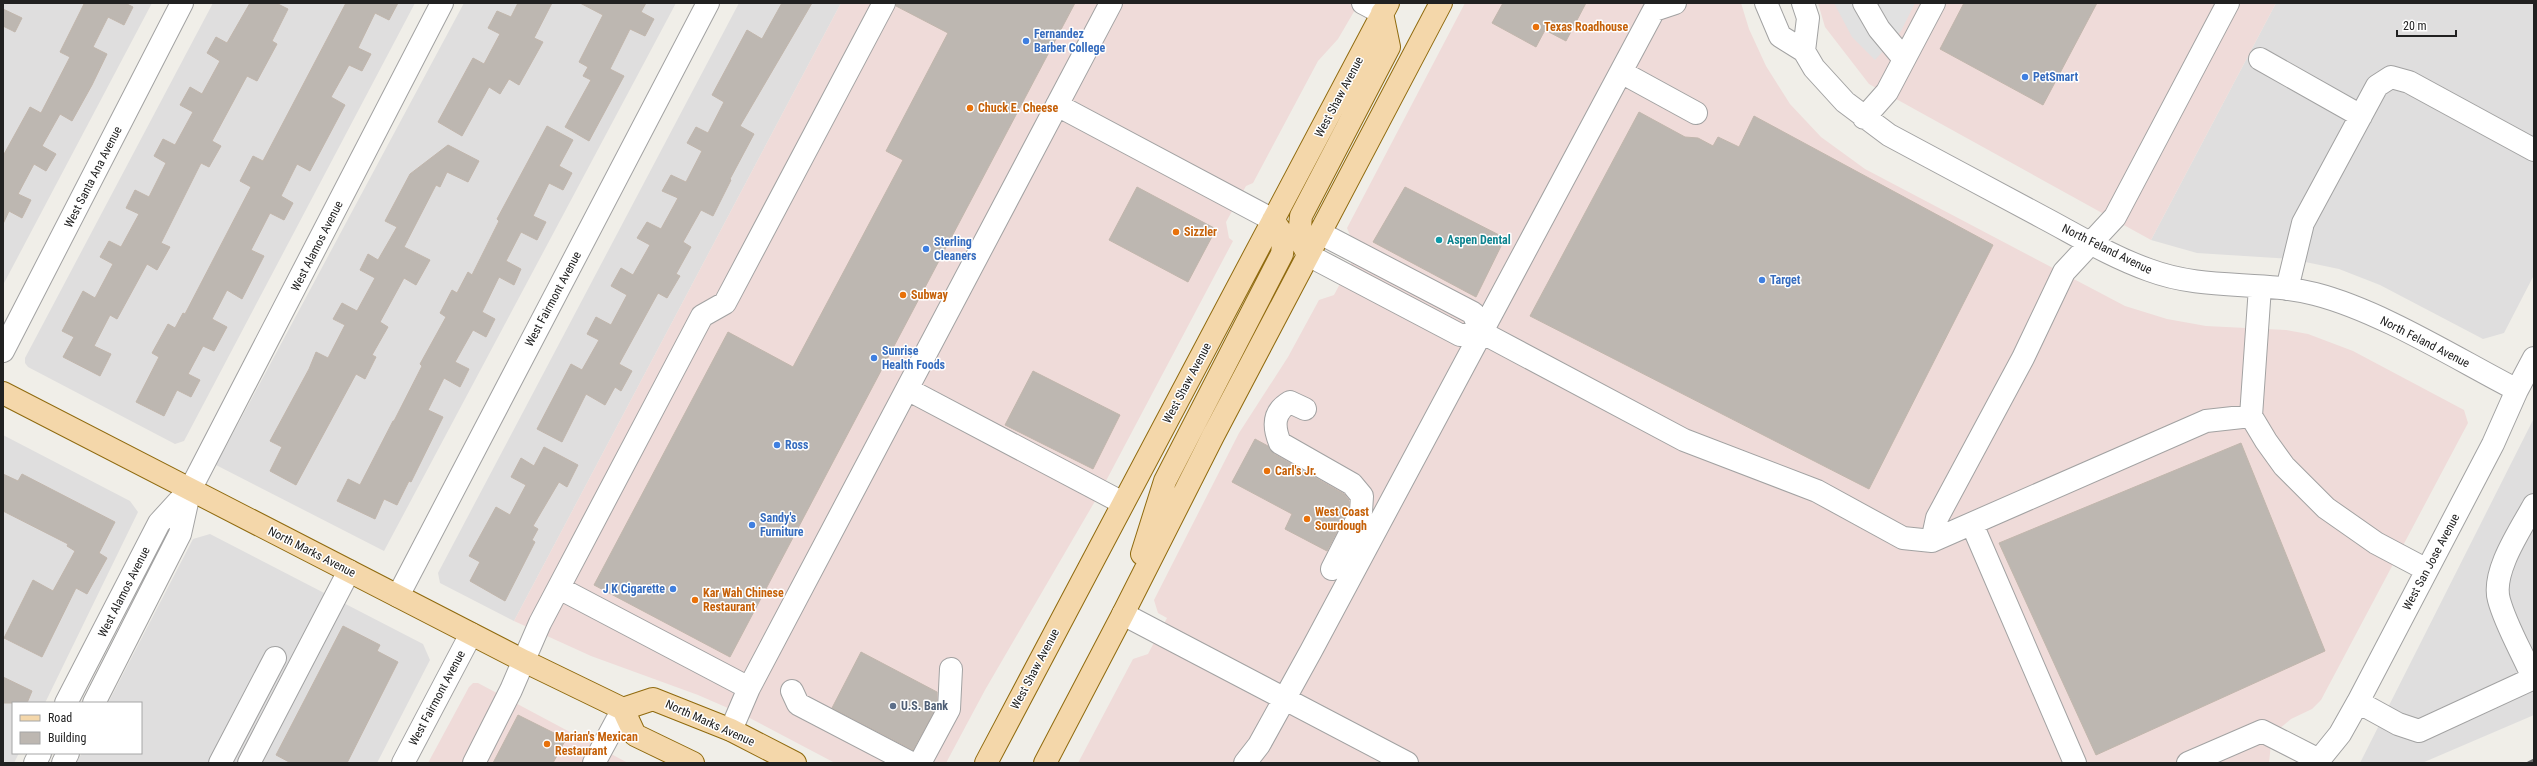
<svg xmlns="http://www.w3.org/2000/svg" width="2537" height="766" viewBox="0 0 2537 766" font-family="'Roboto Condensed',sans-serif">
  <rect width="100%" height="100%" fill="#f0eee8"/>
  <!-- residential -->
  <path fill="#dfdede" d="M3 3H152L3 285Z
    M213 3H415L184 441 175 444 28 367 25 363V358Z
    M464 3H676L384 551 216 465Z
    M739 3H841L514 621 440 583 438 573Z
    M2276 3H2534V275L2504 333 2483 339 2380 285 2339 269 2291 259 2197 253 2151 240Z
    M2534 418V715L2422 763H2360Z
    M3 435 130 501 138 512 45 703H13V753H19L14 763H3Z
    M210 534 423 644 430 660 377 763H76L82 753H141V703H108L193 539Z"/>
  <!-- commercial -->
  <path fill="#efdbd9" d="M841 3H1359L1338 39 1318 61 1253 183 1246 186 1226 222 1229 238 1233 241 1098 496 985 690 946 763H835L744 715 698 695 591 656 514 621Z
    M1465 3H1741L1749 29 1766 66 1790 104 1821 137 1865 169 2125 306 2167 319 2206 326 2286 330 2308 334 2353 351 2464 410 2468 423 2321 700 2312 709 2291 719 2279 729 2271 744 2269 763H1078L1133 659 1148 654 1167 618 1158 613 1154 600 1239 433 1288 357 1319 300 1334 295 1357 252 1347 228Z
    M1818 3H2276L2151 240 1869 84 1825 27Z
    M473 683H478L628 763H428L469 687Z"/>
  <!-- parking -->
  <path fill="#e1e1e1" d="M1834 3H1915L1901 31 1875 60 1852 37Z"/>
  <!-- building -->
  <path fill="#bdb7b1" stroke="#c1b6ac" d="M82 3H125L133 7 124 25 108 17 93 47 107 54 92 85 72 121 60 114 42 146 56 154 46 171 34 164 18 194 31 200 22 218 9 211 3 224V156L30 107 41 113 70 57 60 52 84 4Z
    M250 3H276L288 9 272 41 277 44 257 81 247 76 212 141 221 146 209 167 201 163 161 243 170 247 157 270 147 264 117 319 110 315 94 346 111 354 100 376 63 357 74 337 62 331 83 291 95 298 113 264 100 257 109 241 121 247 139 214 126 208 135 190 149 197 166 163 154 156 163 139 175 145 193 112 180 105 190 87 202 94 220 61 207 53 216 37 227 43Z
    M346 3H398L389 20 375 13 358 48 371 54 362 71 349 65 331 97 345 105 310 171 297 164 281 196 293 203 284 220 270 213 251 250 264 256 242 299 227 290 212 319 227 327 214 351 203 346 188 374 200 380 191 397 177 390 164 416 136 402 159 357 152 353 168 324 175 328 183 313 185 314 251 187 240 181 253 156 263 161Z
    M518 3H552L534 38 543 42 519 85 509 79 500 94 489 87 462 136 438 122 473 58 484 64 500 34 488 28 497 11 511 17Z
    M580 3H646L641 12 654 19 645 36 630 29 610 69 624 76 589 141 565 127 591 80 583 76 588 67 579 62 603 15Z
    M782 3H812L740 126 754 134 730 179 731 180 713 216 701 210 683 242 691 247 676 274 680 276 667 298 658 293 619 364 632 371 621 391 615 387 605 405 586 394 562 442 537 429 571 364 582 370 599 340 587 334 596 317 611 325 627 295 611 286 621 268 633 275 650 245 637 238 647 222 661 229 678 198 662 191 671 175 686 182 702 151 687 143 696 127 708 133 724 102 712 95 747 30 762 39Z
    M896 3H1075L730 657 594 585 728 332 793 367 903 160 886 151 948 33 896 6Z
    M1503 3H1586L1566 41 1545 30 1536 47 1492 23Z
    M1964 3H2097L2043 105 1940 49Z
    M3 9 22 18 15 32 3 26Z
    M1639 112 1685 137 1698 138 1713 146 1718 137 1739 147 1754 116 1993 245 1869 489 1530 316Z
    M547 126 573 140 559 166 572 173 563 190 549 183 533 216 546 222 537 240 521 232 506 261 521 269 514 285 499 277 482 312 495 319 486 337 473 330 455 362 469 369 460 387 444 378 428 410 443 417 411 482 409 481 397 505 384 499 375 519 337 501 348 479 360 485 393 421H394L422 366 420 364 446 317 440 313 452 290 457 293 468 272 472 275 499 221 497 219Z
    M448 145 479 161 468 182 447 172 440 187 436 185 404 247 430 260 416 285 404 278 380 322 388 327 372 355 376 357 365 379 356 374 296 485 270 471 282 447 270 441 309 369 316 352 328 358 345 325 333 319 342 303 357 311 375 278 360 270 368 254 378 260 397 227 385 221 410 174Z
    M1137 187 1216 229 1188 282 1109 240Z
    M1405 187 1505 238 1476 297 1373 242Z
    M1033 371 1120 415 1093 469 1005 425Z
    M1255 439 1268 446 1274 454 1344 494 1349 500V509L1327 551 1285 529 1292 514 1232 482Z
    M2241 443 2325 651 2096 755 1999 543Z
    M544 447 578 465 567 487 559 482 533 526 538 529 532 540 535 542 505 601 470 581 480 562 469 556 496 507 510 515 526 485 511 477 521 458 534 466Z
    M3 474 18 481 22 474 115 522 99 553 107 558 87 594 76 588 42 657 4 638 33 580 53 591 75 551 67 546 68 544 3 511Z
    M343 626 380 645 377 651 398 662 347 763H291L276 755Z
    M861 652 937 692V706L913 750 832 708Z
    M3 677 32 691 27 703H3Z
    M518 715 566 739 553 763H493Z"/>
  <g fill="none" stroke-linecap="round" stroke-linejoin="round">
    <defs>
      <path id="minor" d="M1363 3 1382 13
        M1766 3 1780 36 1804 51 1814 68 1845 102 1889 135C1941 163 1992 190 2044 218 2078 236 2112 257 2149 270 2205 291 2259 280 2315 294 2381 311 2455 358 2517 390
        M1803 3 1808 18 1804 51
        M1864 3 1879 29 1904 59
        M2260 59 2361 116
        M1621 72 1696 113
        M1057 105 1273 220
        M1864 118 1887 92 1934 3
        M1320 233 1473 313 1481 332
        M1308 255 1460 335 1481 332 1684 440 1817 491 1903 538 1932 541 1937 518 2023 358 2064 272 2115 217 2228 3
        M2260 287 2251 416 2266 441 2284 466 2326 508 2376 543 2427 570
        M2287 289 2303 223 2377 86 2391 77 2409 82 2534 150
        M3 351 182 3
        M907 389 1123 503
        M1305 409 1290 402C1273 412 1273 426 1280 443L1352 484 1362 496 1361 512 1332 569
        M1972 524 2075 763
        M1932 541 2206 421 2251 416
        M559 588 749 688
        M398 596 708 3
        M1123 614 1407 763
        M2533 678C2523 654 2506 626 2499 600 2491 572 2521 529 2534 505
        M792 691 798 704 911 763
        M2358 702 2398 724 2419 731 2534 678
        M66 703 159 523 191 488 442 3
        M94 703 180 534 190 489
        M731 730 749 688 1111 3
        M35 763 40 753
        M63 763 68 753
        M220 763 275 658
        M249 763 349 571
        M403 763 471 634
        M474 763 511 690 540 623 702 316 725 303 884 3
        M594 763 623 709
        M920 763 949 709 951 669
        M1245 763 1259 745 1311 651 1654 10 1675 3
        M2188 763 2262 731 2319 760 2340 734 2358 702 2493 444 2517 390 2534 358"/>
      <path id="major" d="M1308 255 1299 237 1301 216 1389 47 1382 13
        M3 393 524 661 623 709 635 735 693 763
        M1142 554 1165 481 1282 254 1284 236 1273 220
        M623 709 653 699 731 730 795 763
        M986 763 1388 3
        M1045 763 1123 614 1213 436 1441 3"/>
    </defs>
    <!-- minor casing -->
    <use href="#minor" stroke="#a2a2a2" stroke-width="24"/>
    <!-- major casing -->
    <use href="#major" stroke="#8f6a0e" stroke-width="24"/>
    <!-- minor -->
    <use href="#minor" stroke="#fff" stroke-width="22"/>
    <!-- major -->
    <use href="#major" stroke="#f4d7aa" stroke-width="22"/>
    <!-- rail -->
    <path stroke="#6f6f6f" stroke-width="3" stroke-dasharray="8 8" stroke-linecap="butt" d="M2528 763 2534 760"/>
  </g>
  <!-- markers -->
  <g fill="#e8710a" stroke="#fff" stroke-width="1.5">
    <circle cx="1536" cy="27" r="4"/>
    <circle cx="970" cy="108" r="4"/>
    <circle cx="1176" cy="232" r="4"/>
    <circle cx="903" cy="295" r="4"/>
    <circle cx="1267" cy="471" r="4"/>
    <circle cx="1307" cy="519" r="4"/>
    <circle cx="695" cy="600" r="4"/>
    <circle cx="547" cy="744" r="4"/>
  </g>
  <g fill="#3f7fe0" stroke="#fff" stroke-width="1.5">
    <circle cx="1026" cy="41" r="4"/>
    <circle cx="2025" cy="77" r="4"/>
    <circle cx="926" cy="249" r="4"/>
    <circle cx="1762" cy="280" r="4"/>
    <circle cx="874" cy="358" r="4"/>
    <circle cx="777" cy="445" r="4"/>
    <circle cx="752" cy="525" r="4"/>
    <circle cx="673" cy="589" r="4"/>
  </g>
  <circle fill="#0f9aa8" stroke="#fff" stroke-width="1.5" cx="1439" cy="240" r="4"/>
  <circle fill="#5c6f8a" stroke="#fff" stroke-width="1.5" cx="893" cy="706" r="4"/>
  <g text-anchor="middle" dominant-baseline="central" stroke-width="3" stroke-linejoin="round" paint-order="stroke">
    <!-- food labels -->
    <g font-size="12" font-weight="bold" fill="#c56008" stroke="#fff" text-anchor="start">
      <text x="1544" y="27">Texas Roadhouse</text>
      <text x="978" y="108">Chuck E. Cheese</text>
      <text x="1184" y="232">Sizzler</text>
      <text x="911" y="295">Subway</text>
      <text x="1275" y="471">Carl's Jr.</text>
      <text x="1315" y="512">West Coast<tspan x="1315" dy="14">Sourdough</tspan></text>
      <text x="703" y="593">Kar Wah Chinese<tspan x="703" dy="14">Restaurant</tspan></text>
      <text x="555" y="737">Marian's Mexican<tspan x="555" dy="14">Restaurant</tspan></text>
    </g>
    <!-- shop labels -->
    <g font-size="12" font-weight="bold" fill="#366cbe" stroke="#fff" text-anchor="start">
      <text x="1034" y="34">Fernandez<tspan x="1034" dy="14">Barber College</tspan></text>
      <text x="2033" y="77">PetSmart</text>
      <text x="934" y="242">Sterling<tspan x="934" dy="14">Cleaners</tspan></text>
      <text x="1770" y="280">Target</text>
      <text x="882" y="351">Sunrise<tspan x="882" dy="14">Health Foods</tspan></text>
      <text x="785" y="445">Ross</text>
      <text x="760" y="518">Sandy's<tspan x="760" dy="14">Furniture</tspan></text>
      <text x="665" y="589" text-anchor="end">J K Cigarette</text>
    </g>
    <!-- street labels -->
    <g font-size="12" fill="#212121" stroke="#fff">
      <text transform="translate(1339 97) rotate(-62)">West Shaw Avenue</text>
      <text transform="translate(93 177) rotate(-63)">West Santa Ana Avenue</text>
      <text transform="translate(317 246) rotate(-63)">West Alamos Avenue</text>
      <text transform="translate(2107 249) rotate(26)">North Feland Avenue</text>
      <text transform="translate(553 299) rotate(-62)">West Fairmont Avenue</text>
      <text transform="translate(2425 342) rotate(27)">North Feland Avenue</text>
      <text transform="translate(1187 383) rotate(-62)">West Shaw Avenue</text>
      <text transform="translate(312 552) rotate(27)">North Marks Avenue</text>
      <text transform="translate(2431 562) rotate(-62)">West San Jose Avenue</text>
      <text transform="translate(124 592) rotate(-63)">West Alamos Avenue</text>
      <text transform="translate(1035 669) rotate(-62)">West Shaw Avenue</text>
      <text transform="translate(437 698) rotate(-62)">West Fairmont Avenue</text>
      <text transform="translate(710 723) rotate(24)">North Marks Avenue</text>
    </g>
    <!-- culture labels -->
    <g font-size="12" font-weight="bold" fill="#0d838f" stroke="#fff" text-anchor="start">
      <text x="1447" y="240">Aspen Dental</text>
    </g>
    <!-- service labels -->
    <g font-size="12" font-weight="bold" fill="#4e5e75" stroke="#fff" text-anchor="start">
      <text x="901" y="706">U.S. Bank</text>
    </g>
  </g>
  <!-- border -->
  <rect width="2537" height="766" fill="none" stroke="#212121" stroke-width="8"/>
  <!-- legend -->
  <rect x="12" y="702" width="130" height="52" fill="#ffffff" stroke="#a6a6a6"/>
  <rect x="20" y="715" width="20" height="6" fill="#f4d7aa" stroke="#a6a6a6"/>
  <text x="48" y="722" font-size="12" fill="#212121">Road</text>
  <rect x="20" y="732" width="20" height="12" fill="#bdb7b1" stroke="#a6a6a6"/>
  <text x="48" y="742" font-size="12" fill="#212121">Building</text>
  <!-- scale -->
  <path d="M2397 30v6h59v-6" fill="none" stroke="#212121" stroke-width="2"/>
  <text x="2403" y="30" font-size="12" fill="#212121" stroke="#ffffff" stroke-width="3" paint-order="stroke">20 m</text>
</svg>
